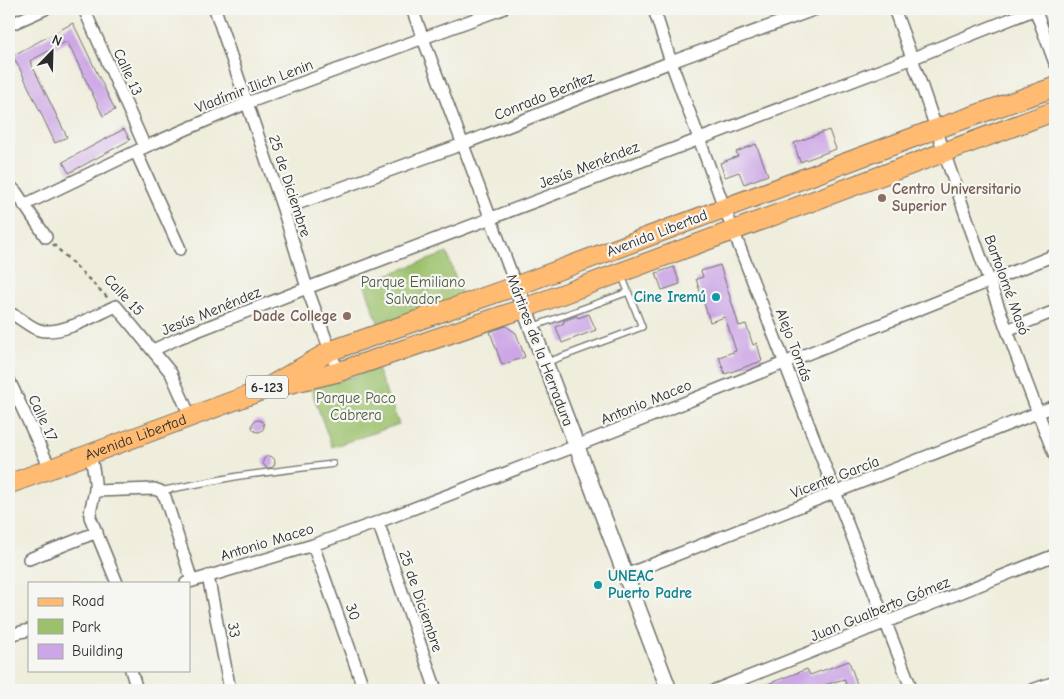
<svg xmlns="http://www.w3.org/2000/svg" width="1064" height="699" viewBox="0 0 1064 699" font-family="'Comic Neue',sans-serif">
  <rect width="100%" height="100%" fill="#f6f6f2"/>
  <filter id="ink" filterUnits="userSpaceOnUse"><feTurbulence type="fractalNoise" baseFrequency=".02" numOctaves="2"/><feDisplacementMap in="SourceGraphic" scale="10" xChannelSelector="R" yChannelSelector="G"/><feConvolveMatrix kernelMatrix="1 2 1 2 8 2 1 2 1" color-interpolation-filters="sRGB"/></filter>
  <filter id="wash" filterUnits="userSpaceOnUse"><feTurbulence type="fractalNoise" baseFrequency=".0096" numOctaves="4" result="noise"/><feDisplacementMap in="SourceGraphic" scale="20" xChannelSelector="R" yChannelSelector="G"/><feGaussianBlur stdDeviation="1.12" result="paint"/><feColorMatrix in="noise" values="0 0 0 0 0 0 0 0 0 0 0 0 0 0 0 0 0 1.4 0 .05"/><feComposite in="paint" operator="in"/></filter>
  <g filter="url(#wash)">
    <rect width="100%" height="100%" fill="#efeddb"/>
    <!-- green -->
    <path fill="#9bc16c" stroke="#63764c" d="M447 253 463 299 380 328 364 283Z
      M377 369 399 424 332 447 311 389Z"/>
    <g id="blocks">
      <!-- building -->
      <path fill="#cca6e6" d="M73 23 115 110 103 116 67 41 30 61 67 137 55 143 19 67 12 56Z
        M124 129 130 140 69 173 63 162Z
        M829 130 836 149 800 162 794 143Z
        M756 144 768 175 744 184 739 172 725 177 720 163 738 156 736 152Z
        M720 265 739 326 746 324 753 345 757 343 762 361 725 374 719 357 736 351 725 317 710 322 696 279 703 277 701 271Z
        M674 267 680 284 662 290 656 273Z
        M589 314 596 330 562 343 556 327 564 323 563 321 577 316 578 318Z
        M506 326 516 333 525 357 502 365 490 332Z
        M252 426a6 6 0 1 1 12 0a6 6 0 1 1-12 0Z
        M263 462a6 6 0 1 1 12 0a6 6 0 1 1-12 0Z
        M849 661 859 690H848L844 679 809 690H752L807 669 810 675Z"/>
    </g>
  </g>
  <g filter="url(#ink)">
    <use href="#blocks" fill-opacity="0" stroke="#706f69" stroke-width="1"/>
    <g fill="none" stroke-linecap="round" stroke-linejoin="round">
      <defs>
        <path id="service" d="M532 327 628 292
          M545 363 642 327 622 276
          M160 491 239 476 333 464"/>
        <path id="minor" d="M84 9 145 147
          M215 9 283 209 307 288 338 372
          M412 9 516 286
          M654 9 671 62 724 207 912 690
          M894 9C912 56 928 104 944 152 979 254 1015 356 1055 456
          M1035 9 1055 63
          M9 25 45 9
          M136 152 180 249
          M9 185 16 192 46 237
          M24 205 145 147 247 103 502 9
          M283 209 463 144 671 62 816 9
          M9 313C19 316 29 327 39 330 61 336 96 315 116 306L171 373 190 416
          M1007 330 1055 311
          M153 350 179 338 307 288 913 58 1036 9
          M9 380 50 468
          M90 453C92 465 96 477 95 489 94 499 90 507 90 517L117 583
          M95 491 154 489 160 491 165 497 192 581
          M378 522 436 690
          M313 545 360 678 362 690
          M29 559 97 532
          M625 575 1055 406
          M208 576 230 690
          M186 583 313 545 378 522 576 446 1055 255
          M9 635 29 630
          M131 670 137 690
          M715 690 1055 555
          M1032 690 1055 682"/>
        <path id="tertiary" d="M516 286 669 690"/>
        <g id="primary">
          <path d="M1055 87 936 129 516 286 330 351 263 390 338 372 525 308 1055 111"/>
          <path id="s1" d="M9 484 263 390"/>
        </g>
      </defs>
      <!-- service casing -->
      <use href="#service" stroke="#706f69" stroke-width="8"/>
      <!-- minor casing -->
      <use href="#minor" stroke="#706f69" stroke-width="14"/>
      <!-- tertiary casing -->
      <use href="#tertiary" stroke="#706f69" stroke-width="18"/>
      <!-- primary casing -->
      <use href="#primary" stroke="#706f69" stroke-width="21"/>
      <!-- path -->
      <path stroke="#706f69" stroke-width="2.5" stroke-dasharray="4 4" stroke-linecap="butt" d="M53 244 108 298"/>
      <!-- service -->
      <use href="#service" stroke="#fff" stroke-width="5.5"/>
      <!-- minor -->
      <use href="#minor" stroke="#fff" stroke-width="11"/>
      <!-- tertiary -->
      <use href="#tertiary" stroke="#fff" stroke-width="15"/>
      <!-- primary -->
      <use href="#primary" stroke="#ffbb71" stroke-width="19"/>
    </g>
  </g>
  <!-- markers -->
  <g fill="#8d6e63" stroke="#f6f6f2" stroke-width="2">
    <circle cx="882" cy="198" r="5"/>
    <circle cx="347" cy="316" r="5"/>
  </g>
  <g fill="#0f9aa8" stroke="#f6f6f2" stroke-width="2">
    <circle cx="716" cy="297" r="5"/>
    <circle cx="598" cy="585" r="5"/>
  </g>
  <g text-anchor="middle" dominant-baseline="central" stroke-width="4.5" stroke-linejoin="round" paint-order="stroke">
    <!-- shield labels -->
    <rect fill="#f6f6f2" stroke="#686867" stroke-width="1" x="246" y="375.5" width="42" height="23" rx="4"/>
    <g font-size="14" font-weight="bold" fill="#2b2b2b">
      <text x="267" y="387">6-123</text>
    </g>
    <!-- street labels -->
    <g font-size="15" fill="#2b2b2b" stroke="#f6f6f2">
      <text transform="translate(128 72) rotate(66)">Calle 13</text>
      <text transform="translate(254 86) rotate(-21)">Vladímir Ilich Lenin</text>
      <text transform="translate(544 96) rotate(-22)">Conrado Benítez</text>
      <text transform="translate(589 165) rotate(-21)">Jesús Menéndez</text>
      <text transform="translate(290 186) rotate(72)">25 de Diciembre</text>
      <text transform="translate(657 233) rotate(-21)">Avenida Libertad</text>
      <text transform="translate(1007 285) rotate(70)">Bartolomé Masó</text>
      <text transform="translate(124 295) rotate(47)">Calle 15</text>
      <text transform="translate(211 311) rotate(-22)">Jesús Menéndez</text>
      <text transform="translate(794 345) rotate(69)">Alejo Tomás</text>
      <text transform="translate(540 350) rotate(69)">Mártires de la Herradura</text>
      <text transform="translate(646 402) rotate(-22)">Antonio Maceo</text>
      <text transform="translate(43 418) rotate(65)">Calle 17</text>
      <text stroke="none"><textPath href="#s1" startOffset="135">Avenida Libertad</textPath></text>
      <text transform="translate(835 477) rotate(-21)">Vicente García</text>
      <text transform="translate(267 542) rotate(-17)">Antonio Maceo</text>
      <text transform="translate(421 601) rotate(71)">25 de Diciembre</text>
      <text transform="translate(880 609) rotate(-22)">Juan Gualberto Gómez</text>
      <text transform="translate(353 612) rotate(70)">30</text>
      <text transform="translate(234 630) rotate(79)">33</text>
    </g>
    <!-- education labels -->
    <g font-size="15" font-weight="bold" fill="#785e54" stroke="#f6f6f2" text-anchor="start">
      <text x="892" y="189">Centro Universitario<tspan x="892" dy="17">Superior</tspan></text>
      <text x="337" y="316" text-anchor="end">Dade College</text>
    </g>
    <!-- park labels -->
    <g font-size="15" fill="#4d583e" stroke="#f6f6f2">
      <text x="413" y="282">Parque Emiliano<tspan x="413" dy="17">Salvador</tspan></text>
      <text x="356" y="398">Parque Paco<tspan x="356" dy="17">Cabrera</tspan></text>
    </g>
    <!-- culture labels -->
    <g font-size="15" font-weight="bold" fill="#0d838f" stroke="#f6f6f2" text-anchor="end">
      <text x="706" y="297">Cine Iremú</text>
      <text x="608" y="576" text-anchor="start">UNEAC<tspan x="608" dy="17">Puerto Padre</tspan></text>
    </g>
  </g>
  <!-- margin -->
  <rect width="1064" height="699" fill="none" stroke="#f6f6f2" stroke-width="30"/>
  <!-- legend -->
  <rect x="28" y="582" width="162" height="90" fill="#f6f6f2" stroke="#a5a5a2"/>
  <rect x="38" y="598" width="25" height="8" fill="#ffbb71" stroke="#a5a5a2"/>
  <text x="72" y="606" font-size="15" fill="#2b2b2b">Road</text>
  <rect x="38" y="619" width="25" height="15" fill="#9bc16c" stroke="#a5a5a2"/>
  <text x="72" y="632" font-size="15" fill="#2b2b2b">Park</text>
  <rect x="38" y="644" width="25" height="15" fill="#cca6e6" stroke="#a5a5a2"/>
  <text x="72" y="656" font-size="15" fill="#2b2b2b">Building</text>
  <!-- north arrow -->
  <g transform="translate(52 52) rotate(23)" stroke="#f6f6f2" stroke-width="4" paint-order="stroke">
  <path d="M0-4L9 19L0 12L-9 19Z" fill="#2b2b2b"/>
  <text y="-8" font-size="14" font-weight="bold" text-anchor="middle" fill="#2b2b2b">N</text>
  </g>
</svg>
